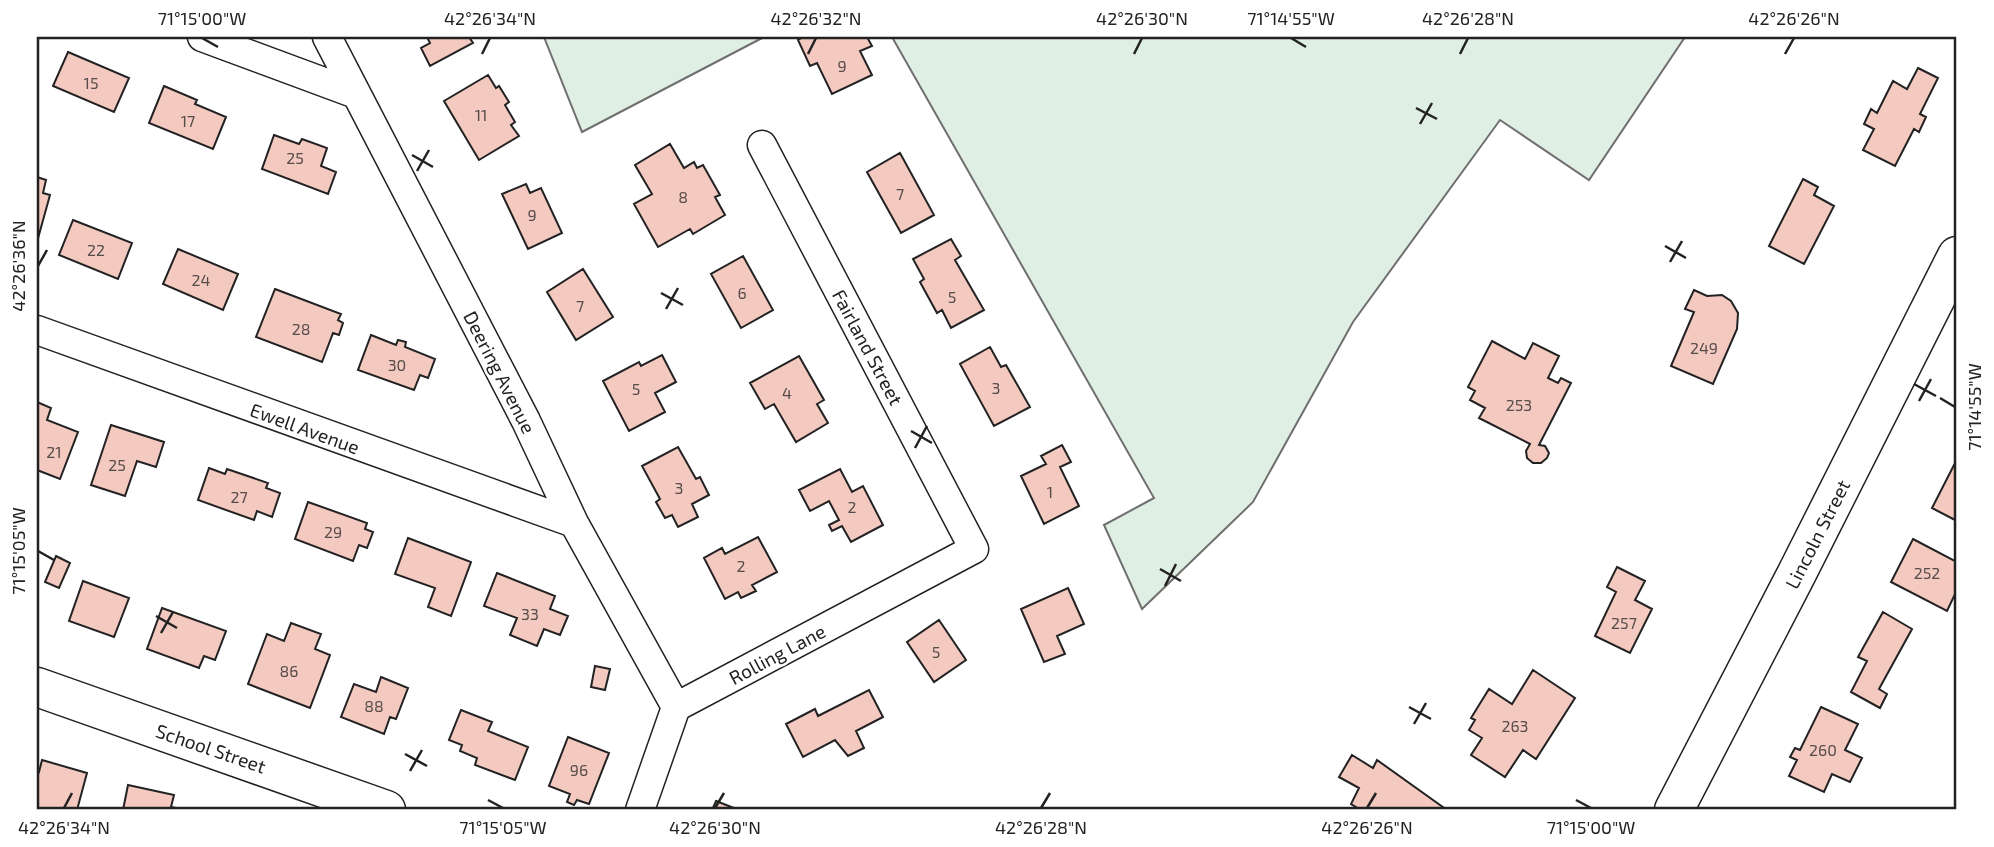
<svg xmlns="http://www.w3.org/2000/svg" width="1994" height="847" viewBox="0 0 1994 847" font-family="'Exo 2',sans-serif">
  <rect width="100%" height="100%" fill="#fff"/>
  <!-- green -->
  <path fill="#e0efe3" stroke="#6f6f6f" stroke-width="2" d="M544 37H764L582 132Z
    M892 37H1685L1589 180 1500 120 1353 322 1253 502 1142 609 1104 525 1154 498Z"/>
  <!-- building -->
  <path fill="#f3c9c0" stroke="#222" stroke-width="2" d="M427 37H469L473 43 430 66 421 48 430 43Z
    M803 37H867L872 46 860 51 872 75 832 94 817 63 810 66 798 40Z
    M68 52 129 78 114 112 53 86Z
    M1918 68 1938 78 1920 114 1926 117 1919 132 1914 129 1895 166 1863 150 1874 129 1864 124 1871 109 1877 113 1893 81 1907 89Z
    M488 75 496 88 499 86 509 102 505 105 515 122 511 125 519 136 479 160 444 101Z
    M164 86 197 100 195 104 226 117 213 149 149 123Z
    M274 135 299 144 302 139 327 148 321 166 336 172 328 194 262 169Z
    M670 144 684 168 694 162 697 168 703 165 720 195 715 197 725 215 693 234 690 229 658 247 634 204 652 194 635 165Z
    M900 153 934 215 901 233 867 172Z
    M37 177 46 180 43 193 50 195 37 242Z
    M1803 179 1818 187 1814 195 1834 206 1804 264 1769 246Z
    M526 184 530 193 541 188 562 233 528 249 502 194Z
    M73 220 132 243 118 279 59 255Z
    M951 239 961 256 955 260 984 310 951 328 942 310 937 313 920 282 924 279 913 259Z
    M178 249 238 274 223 310 163 284Z
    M743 256 773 310 741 328 711 274Z
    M583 269 613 317 576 340 547 292Z
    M275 289 341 314 338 320 343 323 339 335 333 333 322 362 256 337Z
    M1694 290 1707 296 1722 295 1731 301 1738 313 1737 329 1713 384 1671 366 1694 312 1685 309Z
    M371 335 396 345 398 340 406 342 405 347 435 359 428 378 420 375 414 390 358 370Z
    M1492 341 1525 359 1533 343 1559 356 1548 378 1558 383 1561 378 1571 383 1539 445 1545 446 1549 453 1547 458 1541 463H1533L1527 458 1526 451 1530 444 1479 418 1485 408 1470 400 1475 391 1468 387Z
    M990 347 1001 367 1006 365 1030 407 994 426 960 364Z
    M662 355 676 382 655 393 665 412 629 431 603 381 639 362 641 366Z
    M799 356 824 400 817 404 828 423 796 442 774 404 765 409 750 383Z
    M37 402 51 408 47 420 78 432 60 479 37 470Z
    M111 425 164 442 156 467 137 461 125 496 91 485Z
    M1062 445 1071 462 1060 467 1079 506 1044 524 1021 476 1046 464 1041 456Z
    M678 447 696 479 700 477 709 495 692 504 698 517 678 527 672 515 665 518 656 502 660 499 642 466Z
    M1954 465 1957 467V521L1932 508Z
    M209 468 225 474 227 469 268 483 266 488 280 493 272 517 257 511 254 520 198 500Z
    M840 469 852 492 863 486 883 525 851 542 842 526 832 531 829 525 839 520 829 501 810 511 799 490Z
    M308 502 367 523 365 529 373 532 367 548 359 545 353 561 295 539Z
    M758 537 777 572 752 585 756 591 741 598 738 592 725 599 704 558 722 548 725 554Z
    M408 538 471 562 451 616 428 607 435 588 395 574Z
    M1913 539 1957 562V590L1947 611 1891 582Z
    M56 556 70 563 59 588 45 582Z
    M1617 567 1645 581 1635 600 1652 609 1630 653 1595 636 1616 592 1607 587Z
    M497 573 555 596 550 609 568 616 560 635 544 629 537 646 510 635 517 618 484 606Z
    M83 581 129 598 114 637 69 621Z
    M1068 588 1084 624 1057 636 1065 654 1044 662 1021 609Z
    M162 608 226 631 215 660 204 656 199 668 147 649Z
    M1883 612 1912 629 1879 689 1887 694 1880 708 1851 692 1867 661 1858 657Z
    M939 620 966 660 934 682 907 642Z
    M291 623 321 634 315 649 330 655 310 708 248 684 267 634 284 641Z
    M595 666 610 669 605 690 591 687Z
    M1533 670 1575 698 1536 759 1523 750 1505 777 1471 755 1482 738 1469 730 1475 720 1471 718 1489 689 1512 704Z
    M381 677 408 688 396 719 390 717 384 734 341 717 354 684 376 692Z
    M869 690 883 717 856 731 864 748 848 756 835 740 803 757 786 724 815 709 818 716Z
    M1821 707 1858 724 1845 750 1862 758 1850 782 1832 774 1824 792 1789 776 1797 760 1790 757 1795 748 1800 750Z
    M461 710 492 722 488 731 528 747 515 780 475 765 477 758 460 751 462 745 449 740Z
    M568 737 609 753 589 804 577 800 574 805 567 802 570 794 549 786Z
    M1352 755 1373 768 1377 760 1447 810H1361L1351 804 1359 788 1339 777Z
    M42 760 87 773 77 810 39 809 37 810V771L39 772Z
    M128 785 174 795 171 807 186 810H123Z
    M716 801 739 810H712Z"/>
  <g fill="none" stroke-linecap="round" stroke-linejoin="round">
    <defs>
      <path id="street" d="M202 37 356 94
        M327 37 526 421 574 523 676 707
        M37 330 574 523
        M640 810 676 707 974 549 762 145"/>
      <path id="secondary" d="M37 687 386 810
        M1674 810 1796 575 1957 256"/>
    </defs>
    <!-- street casing -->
    <use href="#street" stroke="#222" stroke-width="31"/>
    <!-- secondary casing -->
    <use href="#secondary" stroke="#222" stroke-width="41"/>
    <!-- street -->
    <use href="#street" stroke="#fff" stroke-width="28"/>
    <!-- secondary -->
    <use href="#secondary" stroke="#fff" stroke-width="38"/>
  </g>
  <!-- ticks -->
  <path fill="none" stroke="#222" stroke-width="2.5" d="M202 38 218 47M1291 38 1306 47M482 54 490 38M808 54 816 38M1134 54 1142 38M1460 54 1468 38M1785 54 1794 38M1416 108 1437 119M1420 124 1432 103M412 155 433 167M417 171 429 150M1665 246 1686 258M1670 262 1682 241M38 266 47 250M661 293 683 305M666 309 678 288M1914 384 1936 396M1940 398 1955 407M1919 401 1931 379M911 431 932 443M915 448 927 426M38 551 54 560M1160 569 1181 581M1165 586 1176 564M156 616 177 628M161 633 173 612M1409 707 1431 719M1414 724 1426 703M405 754 427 766M410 771 422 750M488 800 503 808M1576 800 1591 808M64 808 72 793M715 808 724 793M1041 808 1050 793M1367 808 1376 793"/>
  <g text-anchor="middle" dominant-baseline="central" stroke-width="5" stroke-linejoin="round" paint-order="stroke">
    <!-- number labels -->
    <g font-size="16" fill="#564c4a">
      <text x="842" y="65">9</text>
      <text x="91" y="82">15</text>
      <text x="481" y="114">11</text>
      <text x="188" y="120">17</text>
      <text x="295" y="157">25</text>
      <text x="900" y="193">7</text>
      <text x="683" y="196">8</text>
      <text x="532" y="214">9</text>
      <text x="96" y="249">22</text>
      <text x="201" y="279">24</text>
      <text x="742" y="292">6</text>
      <text x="952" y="296">5</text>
      <text x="580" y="305">7</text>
      <text x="301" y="328">28</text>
      <text x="1704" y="347">249</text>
      <text x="397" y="364">30</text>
      <text x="996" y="387">3</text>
      <text x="636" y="388">5</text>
      <text x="787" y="392">4</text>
      <text x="1519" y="404">253</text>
      <text x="54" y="451">21</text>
      <text x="117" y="464">25</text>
      <text x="679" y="487">3</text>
      <text x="1050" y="491">1</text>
      <text x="239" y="496">27</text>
      <text x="852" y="506">2</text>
      <text x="333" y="531">29</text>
      <text x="741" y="565">2</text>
      <text x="1927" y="572">252</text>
      <text x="530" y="613">33</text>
      <text x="1624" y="622">257</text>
      <text x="936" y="651">5</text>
      <text x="289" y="670">86</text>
      <text x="374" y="705">88</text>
      <text x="1515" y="725">263</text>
      <text x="1823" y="749">260</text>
      <text x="579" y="769">96</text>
    </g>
    <!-- street labels -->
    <g font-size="19" fill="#222" stroke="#fff">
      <text transform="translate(868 347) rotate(62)">Fairland Street</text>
      <text transform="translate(500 372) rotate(63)">Deering Avenue</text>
      <text transform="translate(305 428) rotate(20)">Ewell Avenue</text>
      <text transform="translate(1817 534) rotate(-63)">Lincoln Street</text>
      <text transform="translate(777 654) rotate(-28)">Rolling Lane</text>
      <text transform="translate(211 748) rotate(19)">School Street</text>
    </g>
  </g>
  <!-- border -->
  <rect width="1994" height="847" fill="none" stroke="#ffffff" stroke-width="77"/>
  <rect x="38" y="38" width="1917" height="770" fill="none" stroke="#222" stroke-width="2.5"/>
  <g font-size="18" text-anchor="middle" fill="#222">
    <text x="202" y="25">71°15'00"W</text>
    <text x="490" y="25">42°26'34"N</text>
    <text x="816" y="25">42°26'32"N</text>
    <text x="1142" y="25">42°26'30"N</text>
    <text x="1291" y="25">71°14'55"W</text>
    <text x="1468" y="25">42°26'28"N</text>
    <text x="1794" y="25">42°26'26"N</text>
    <text transform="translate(19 266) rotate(-90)" y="6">42°26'36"N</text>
    <text transform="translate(1975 407) rotate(-90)" y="6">71°14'55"W</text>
    <text transform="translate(19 551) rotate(-90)" y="6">71°15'05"W</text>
    <text x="64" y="834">42°26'34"N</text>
    <text x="503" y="834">71°15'05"W</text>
    <text x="715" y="834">42°26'30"N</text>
    <text x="1041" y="834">42°26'28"N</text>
    <text x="1367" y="834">42°26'26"N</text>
    <text x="1591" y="834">71°15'00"W</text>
  </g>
</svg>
